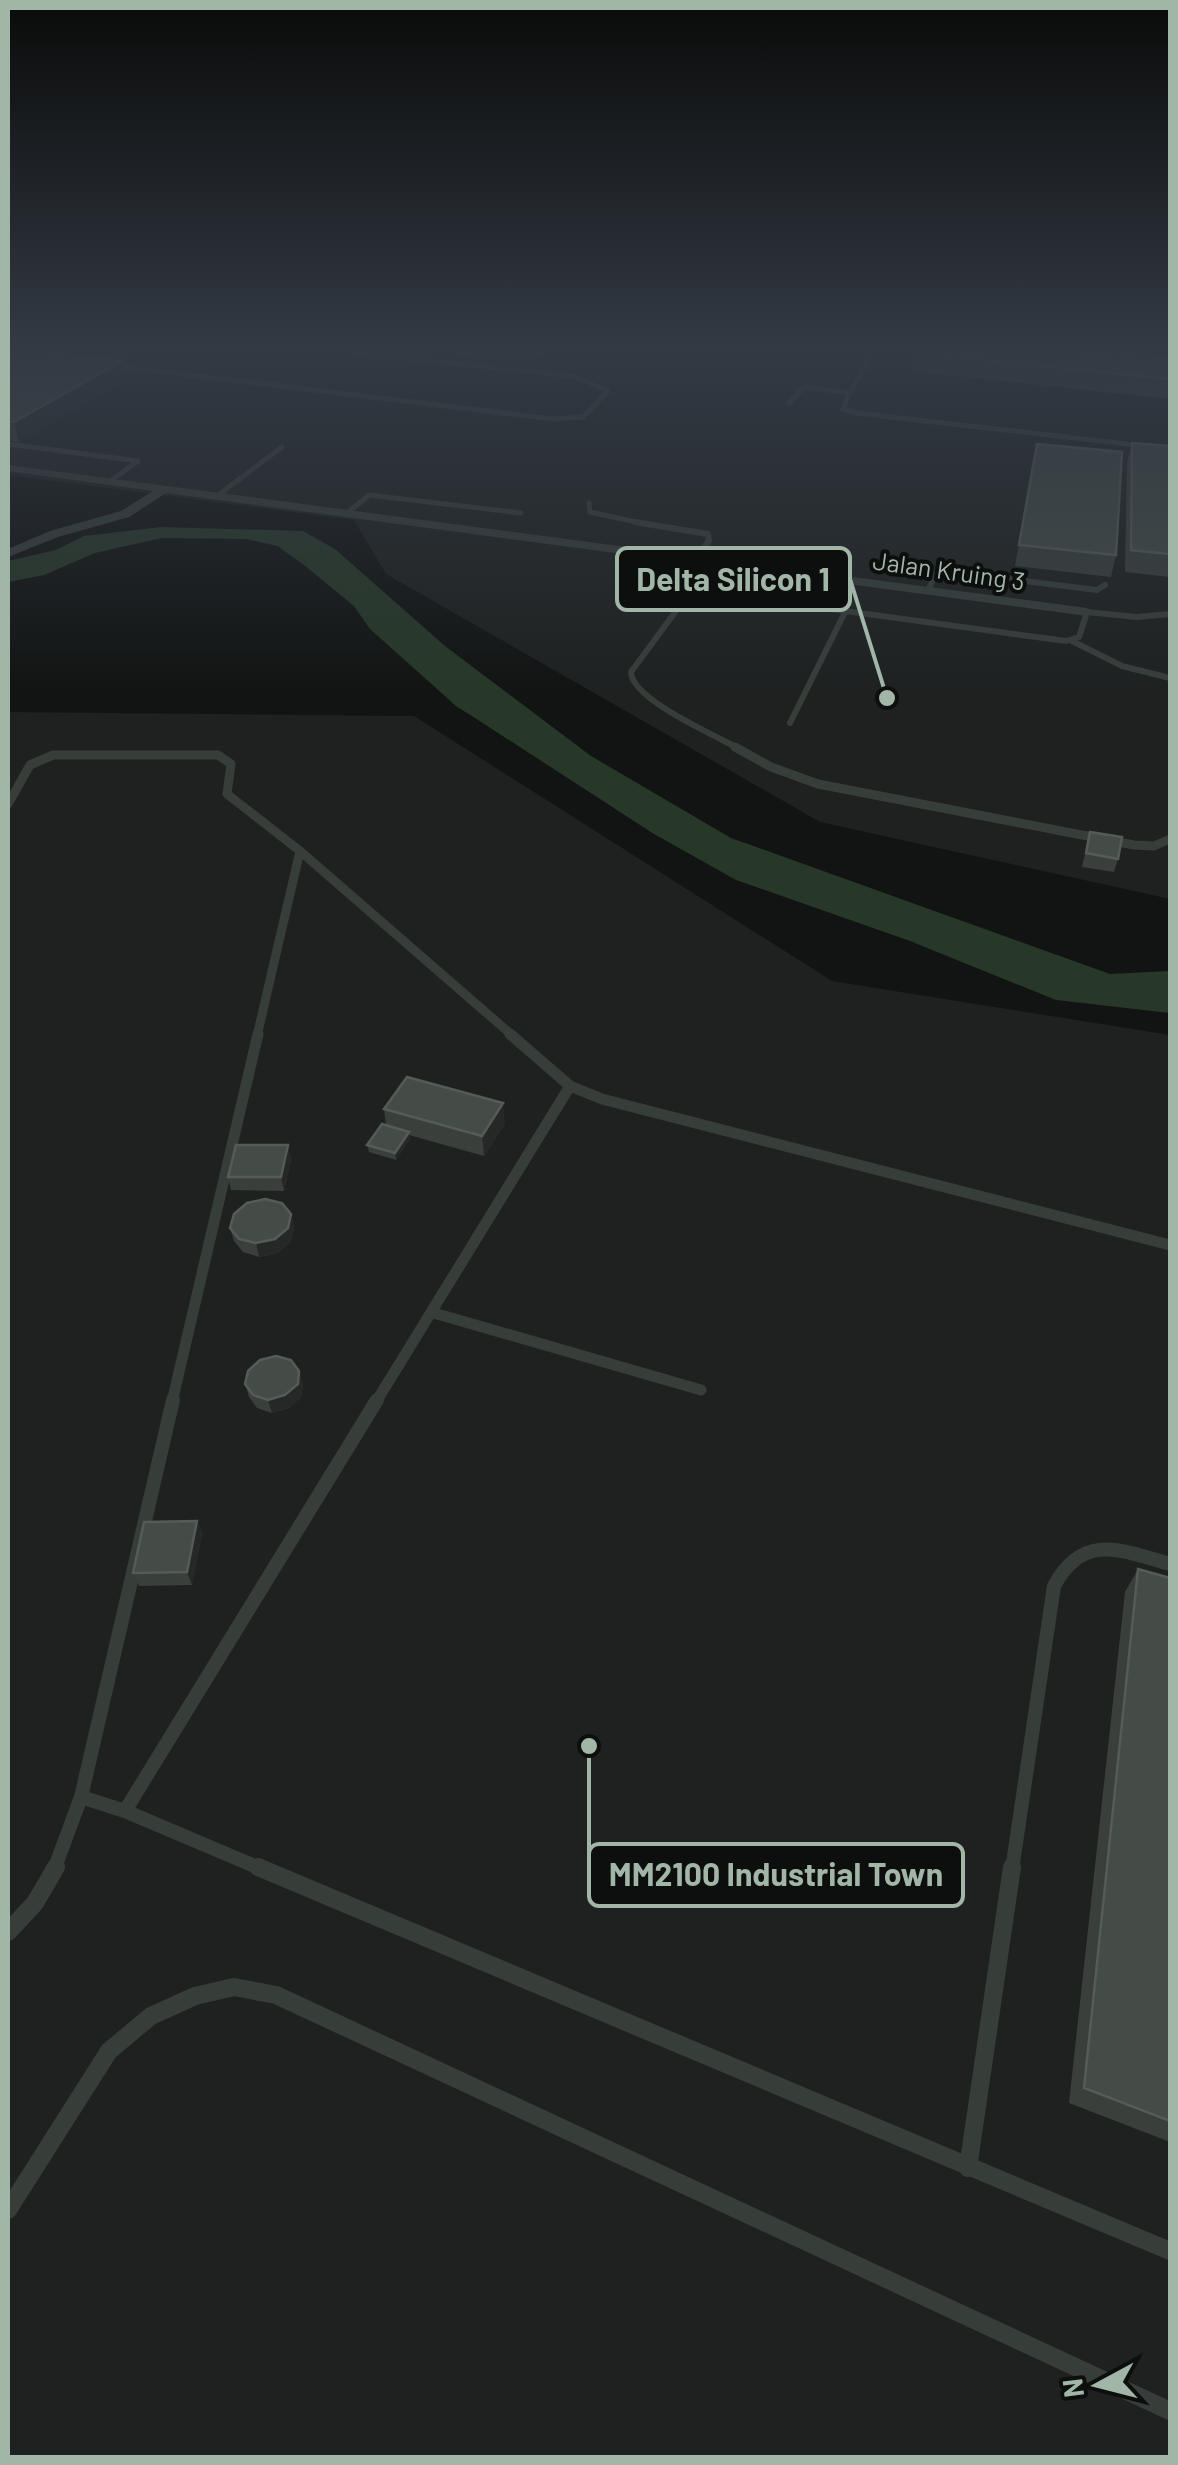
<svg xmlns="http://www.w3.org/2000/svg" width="1178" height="2465" viewBox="0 0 1178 2465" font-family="Barlow,sans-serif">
  <rect width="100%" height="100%" fill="#121413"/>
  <!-- built -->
  <path fill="#1e2120" d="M8 348H1170V899L820 822 386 574 354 520 8 475Z
    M8 712 414 716 832 981 1170 1035V2457L8 2458Z"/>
  <!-- water -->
  <path fill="#273828" d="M161 527 303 531 335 549 445 646 591 756 731 838 1110 974 1170 971V1013L1056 1000 910 941 736 880 654 834 455 705 370 629 354 606 282 547 246 539 162 538 95 553 44 575 8 582V561L56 550 84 536Z"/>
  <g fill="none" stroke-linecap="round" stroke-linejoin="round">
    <!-- river -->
    <path fill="#273828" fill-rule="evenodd" d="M290 533 300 536 355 573 480 692 501 709 496 716C479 721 470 715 456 706L333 585 280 548 276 542 280 536Z"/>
    <!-- lane-far5 -->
    <path stroke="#373e3a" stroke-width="5" d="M131 348 100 364 553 419 583 417 608 391 574 376 306 348
      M427 348C470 354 515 367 557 348
      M850 393 843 409 856 413 1170 449
      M789 403 804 387 850 393 875 348
      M8 444 138 461 109 482
      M217 496 282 447
      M589 503 590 512 650 525
      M346 514 369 495 521 513"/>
    <!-- lane-far4 -->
    <path stroke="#373e3a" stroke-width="6" d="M635 522 708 534 709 541 695 558
      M928 590 937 572 942 571 1097 590 1105 585
      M1072 641 1122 666 1170 678
      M790 723 846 610
      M740 749C716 736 631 699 631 672L687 596 698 591 1066 641 1079 637 1087 612 1137 617 1170 614"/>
    <!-- lane-far3 -->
    <path stroke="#373e3a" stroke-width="9" d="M735 747 771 767 818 784 1134 845 1154 846 1170 839
      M8 804 30 765 53 755H218L231 764 227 794 300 851 513 1036
      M257 1036 300 851"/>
    <!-- lane-far2 -->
    <path stroke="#373e3a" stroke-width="11" d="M510 1034 570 1086 602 1099 1170 1245
      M434 1313 701 1390
      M172 1402 258 1034
      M376 1402 570 1086"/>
    <!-- lane-far1 -->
    <path stroke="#373e3a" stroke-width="14" d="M81 1797 125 1811 264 1870
      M125 1811 377 1400
      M54 1870 81 1797 173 1400
      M1012 1870 1054 1586C1083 1532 1121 1550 1170 1564"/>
    <!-- lane -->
    <path stroke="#373e3a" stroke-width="18" d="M258 1867 1170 2251
      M8 1932 35 1903 56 1867
      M968 2168 1012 1867
      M8 2210 109 2051 151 2016 195 1996 234 1987 276 1995 1170 2411"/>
    <!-- street -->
    <path fill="#373e3a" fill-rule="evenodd" d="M8 465 1087 608 1094 612 1087 616 166 493 129 517 58 537 8 557V549L50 531 121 511 153 491 8 471Z"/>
  </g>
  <!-- wall -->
  <path fill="#3a3f3c" d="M8 348 122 361 126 380 19 442 8 440Z
    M916 348H1052L1051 350 1065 351 1066 348H1154L1151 358 1166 359 1168 348H1170V399L910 371 912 353Z
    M1132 443 1170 446V577L1125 572 1127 463Z
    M1033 464 1116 555 1111 577 1015 566Z
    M1090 832 1118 859 1114 872 1082 867Z
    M384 1109 505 1123 484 1156 409 1135 410 1139 396 1160 369 1152 367 1145 386 1126Z
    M288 1145 291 1159 284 1191 231 1190 228 1177Z
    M291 1214 294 1228 291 1241 278 1253 259 1257 243 1252 234 1241 230 1228Z
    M299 1371 303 1384 301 1397 289 1408 272 1413 257 1408 249 1397 245 1384Z
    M197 1521 202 1533 192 1585 139 1586 133 1573Z
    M1138 1569 1170 1578V2142L1069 2103 1125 1592Z"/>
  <!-- shaded-wall -->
  <path fill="#252827" d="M122 361 126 380 19 442 14 422Z
    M503 1103 505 1123 484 1156 482 1136Z
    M409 1132 410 1139 396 1160 395 1153Z
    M288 1145 291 1159 284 1191 281 1177Z
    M291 1214 294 1228 291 1241 278 1253 259 1257 256 1243Z
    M299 1371 303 1384 301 1397 289 1408 272 1413 268 1400Z
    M197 1521 202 1533 192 1585 187 1572Z"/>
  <!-- building -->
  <path fill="#454c48" stroke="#545c57" stroke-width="2.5" d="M8 348 122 361 14 422 8 421Z
    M916 348H1022L1169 359 1170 348V379L912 353Z
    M1132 443 1170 446V554L1131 550Z
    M1037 444 1122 452 1116 555 1019 545Z
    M1090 832 1122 837 1118 859 1086 853Z
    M407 1077 503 1103 482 1136 384 1109Z
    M382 1124 409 1132 395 1153 367 1145Z
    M236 1145H288L281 1177H228Z
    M265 1199 282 1203 291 1214 288 1228 275 1239 256 1243 239 1239 230 1228 234 1214 247 1203Z
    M276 1356 291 1360 299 1371 298 1384 285 1395 268 1400 253 1395 245 1384 248 1371 260 1360Z
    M197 1521 187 1572 133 1573 144 1522Z
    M1138 1569 1170 1578V2121L1084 2088Z"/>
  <!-- sky -->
  <linearGradient id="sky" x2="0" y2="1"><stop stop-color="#0a0b0a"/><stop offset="0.5" stop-color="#333a44"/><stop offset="1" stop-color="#333a44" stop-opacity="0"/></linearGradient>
  <rect width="1178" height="693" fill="url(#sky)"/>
  <g text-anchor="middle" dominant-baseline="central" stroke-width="8" stroke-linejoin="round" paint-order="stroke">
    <!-- far-street labels -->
    <g font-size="25" fill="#a2b6a8" stroke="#0d0f0e">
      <text transform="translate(949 570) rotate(8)">Jalan Kruing 3</text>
    </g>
  </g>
  <!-- callouts -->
  <path fill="none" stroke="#a2b6a8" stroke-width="4" d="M887 698L850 579M589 1746L589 1875"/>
  <g fill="#a2b6a8" stroke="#0d0f0e" stroke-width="4">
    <circle cx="887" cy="698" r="10"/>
    <circle cx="589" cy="1746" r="10"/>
  </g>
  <g fill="#0d0f0e" stroke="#a2b6a8" stroke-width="4">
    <rect x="617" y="548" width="233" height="62" rx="10"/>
    <rect x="589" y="1844" width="374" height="62" rx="10"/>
  </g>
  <g font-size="32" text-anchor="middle" font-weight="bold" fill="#a2b6a8">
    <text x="733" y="591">Delta Silicon 1</text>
    <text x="776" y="1886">MM2100 Industrial Town</text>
  </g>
  <!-- border -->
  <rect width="1178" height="2465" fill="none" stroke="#a2b6a8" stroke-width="20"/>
  <!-- north arrow -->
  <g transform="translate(1098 2385) rotate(263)" stroke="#0d0f0e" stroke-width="8" paint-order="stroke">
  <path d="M0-8L18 38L0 25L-18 38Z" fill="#a2b6a8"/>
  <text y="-15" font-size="28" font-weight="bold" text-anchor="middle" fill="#a2b6a8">N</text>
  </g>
</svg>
